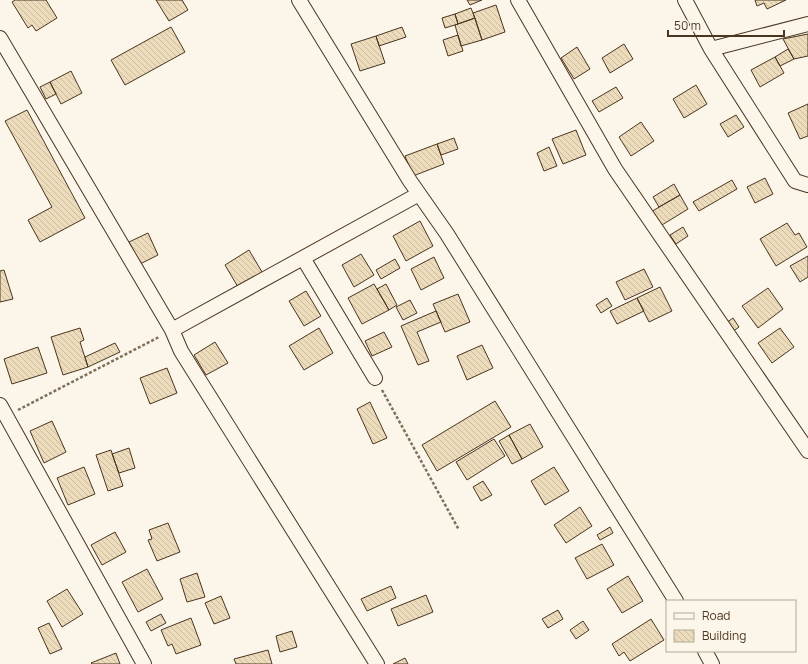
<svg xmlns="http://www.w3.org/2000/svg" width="808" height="664" viewBox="0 0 808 664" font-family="Manrope,sans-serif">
  <defs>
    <pattern id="building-back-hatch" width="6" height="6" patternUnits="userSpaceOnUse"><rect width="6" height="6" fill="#ecdcbc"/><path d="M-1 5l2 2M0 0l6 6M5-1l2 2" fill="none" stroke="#ccbda1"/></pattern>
  </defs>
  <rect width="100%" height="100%" fill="#fbf6e9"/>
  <!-- building -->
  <path fill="url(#building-back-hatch)" stroke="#4a3520" d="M15 0H46L57 18 36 31 32 25 28 28 12 2Z
    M156 0H182L188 10 169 21Z
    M467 0H482L470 5Z
    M755 0H786L767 9 764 3 757 6Z
    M496 5 505 32 482 40 473 13Z
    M471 8 475 18 458 24 455 14Z
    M455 14 458 24 445 28 442 18Z
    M475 18 482 40 461 46 455 25Z
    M171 27 185 52 125 85 111 60Z
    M402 27 406 37 379 46 376 36Z
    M808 34V56L794 59 783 39Z
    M458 35 463 51 448 56 443 40Z
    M376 36 385 63 360 71 351 44Z
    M624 44 633 59 610 73 602 58Z
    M577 47 590 69 574 79 561 58Z
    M788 49 794 59 780 66 775 57Z
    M775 57 784 73 760 87 751 70Z
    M71 71 82 93 61 104 50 82Z
    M50 82 56 94 46 99 40 87Z
    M696 85 707 104 684 118 673 99Z
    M616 87 623 98 599 112 592 101Z
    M808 104V136L800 139 788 113Z
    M27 110 85 218 40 242 28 220 52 207 5 121Z
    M736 115 744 127 728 137 720 124Z
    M641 122 654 141 631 156 619 137Z
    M576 130 586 155 563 164 552 139Z
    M454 138 458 149 441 155 437 144Z
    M437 144 444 164 413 176 405 156Z
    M549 147 557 166 544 171 537 153Z
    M765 178 773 194 755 203 747 187Z
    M732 180 737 189 699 211 693 202Z
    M674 184 680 195 659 207 653 197Z
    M680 195 688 209 657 228 649 213Z
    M420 221 433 246 406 261 393 236Z
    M787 223 795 235 799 233 807 247 776 266 760 239Z
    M683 227 688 236 676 244 670 235Z
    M148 233 158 255 140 264 129 242Z
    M249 250 262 272 238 287 225 265Z
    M361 254 374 275 354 287 342 265Z
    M808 256V277L800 282 790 266Z
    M434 257 444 278 421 290 411 269Z
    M395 259 400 268 381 279 376 270Z
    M644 269 653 287 625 300 616 282Z
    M4 270 13 299 0 302V271Z
    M374 284 389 310 362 324 348 298Z
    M386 284 397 305 389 310 377 289Z
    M660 287 672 311 649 322 637 298Z
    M768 288 783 309 758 328 742 306Z
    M306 291 321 316 304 326 289 301Z
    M458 294 470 322 445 332 433 304Z
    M607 298 612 306 601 313 596 305Z
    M637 298 644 311 617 324 610 311Z
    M410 300 417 313 403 320 396 307Z
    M436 311 441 322 417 332 429 361 418 365 401 326Z
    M733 318 739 327 732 332 726 323Z
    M80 328 84 340 80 342 88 367 63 375 51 337Z
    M319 328 333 353 304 370 289 346Z
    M780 328 794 347 772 363 758 343Z
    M384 332 392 347 372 356 365 341Z
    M215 342 228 363 206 375 194 355Z
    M115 343 120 352 88 367 85 357Z
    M482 345 493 368 467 380 457 356Z
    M38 347 47 373 12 384 4 359Z
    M167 368 177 393 150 404 140 378Z
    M495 401 511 427 437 471 422 445Z
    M370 402 387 438 373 444 357 409Z
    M52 421 66 452 44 463 30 431Z
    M530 424 543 447 522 459 509 435Z
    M509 435 522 459 512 464 499 441Z
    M494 439 505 456 467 480 456 462Z
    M129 448 135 468 119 473 112 454Z
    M111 450 123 486 108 491 96 455Z
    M84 467 95 494 68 505 57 478Z
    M554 467 569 491 545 505 531 481Z
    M483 481 492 495 481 501 473 487Z
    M580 507 592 526 566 543 554 525Z
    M168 523 180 552 157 561 148 540 152 539 149 530Z
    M610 527 613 533 600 540 597 535Z
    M115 532 126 552 102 565 91 545Z
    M602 544 614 565 587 579 575 558Z
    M147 569 163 599 138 612 122 582Z
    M197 573 205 597 187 602 180 579Z
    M628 576 643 601 622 613 607 589Z
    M391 586 396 598 367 611 361 599Z
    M67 589 83 614 62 627 47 601Z
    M426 595 433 612 398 626 391 609Z
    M221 596 230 618 214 624 205 603Z
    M558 610 563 619 548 628 542 619Z
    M161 614 166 623 151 631 146 622Z
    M191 618 201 645 176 654 172 644 168 646 161 630Z
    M651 619 664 640 630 661 624 652 619 656 612 644Z
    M583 621 589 630 576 639 570 630Z
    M49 623 62 649 50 654 38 628Z
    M292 631 297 647 280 652 276 636Z
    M268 650 272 664H236L234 659Z
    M116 653 120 664H92L91 663Z
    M405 658 408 664H393Z"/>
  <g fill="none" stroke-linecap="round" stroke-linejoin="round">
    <defs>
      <path id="street" d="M299 0 410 181 447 234 676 601
        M518 0 615 169 808 451
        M685 0 711 49 795 181 808 185
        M0 38 172 330 181 351 377 664
        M711 49 808 24
        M303 258 375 378
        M172 330 419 194
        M0 405 144 664
        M705 651 712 664"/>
    </defs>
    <!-- street casing -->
    <use href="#street" stroke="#4a3520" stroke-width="16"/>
    <!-- path -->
    <path stroke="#7f6f5c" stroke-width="2.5" stroke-dasharray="3 2" stroke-linecap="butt" d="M382 390 459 530
      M18 410 159 337"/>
    <!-- street -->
    <use href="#street" stroke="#fbf6e9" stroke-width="14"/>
  </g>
  <!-- legend -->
  <rect x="666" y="600" width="130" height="52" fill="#fbf6e9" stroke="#b4a999"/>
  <rect x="674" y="613" width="20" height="6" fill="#fbf6e9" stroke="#b4a999"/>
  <text x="702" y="620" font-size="12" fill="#4a3520">Road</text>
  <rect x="674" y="630" width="20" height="12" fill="url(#building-back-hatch)" stroke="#b4a999"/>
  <text x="702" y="640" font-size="12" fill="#4a3520">Building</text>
  <!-- scale -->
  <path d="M668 30v6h116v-6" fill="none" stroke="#4a3520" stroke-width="2"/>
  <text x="674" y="30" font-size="12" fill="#4a3520" stroke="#fbf6e9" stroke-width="3" paint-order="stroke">50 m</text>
</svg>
